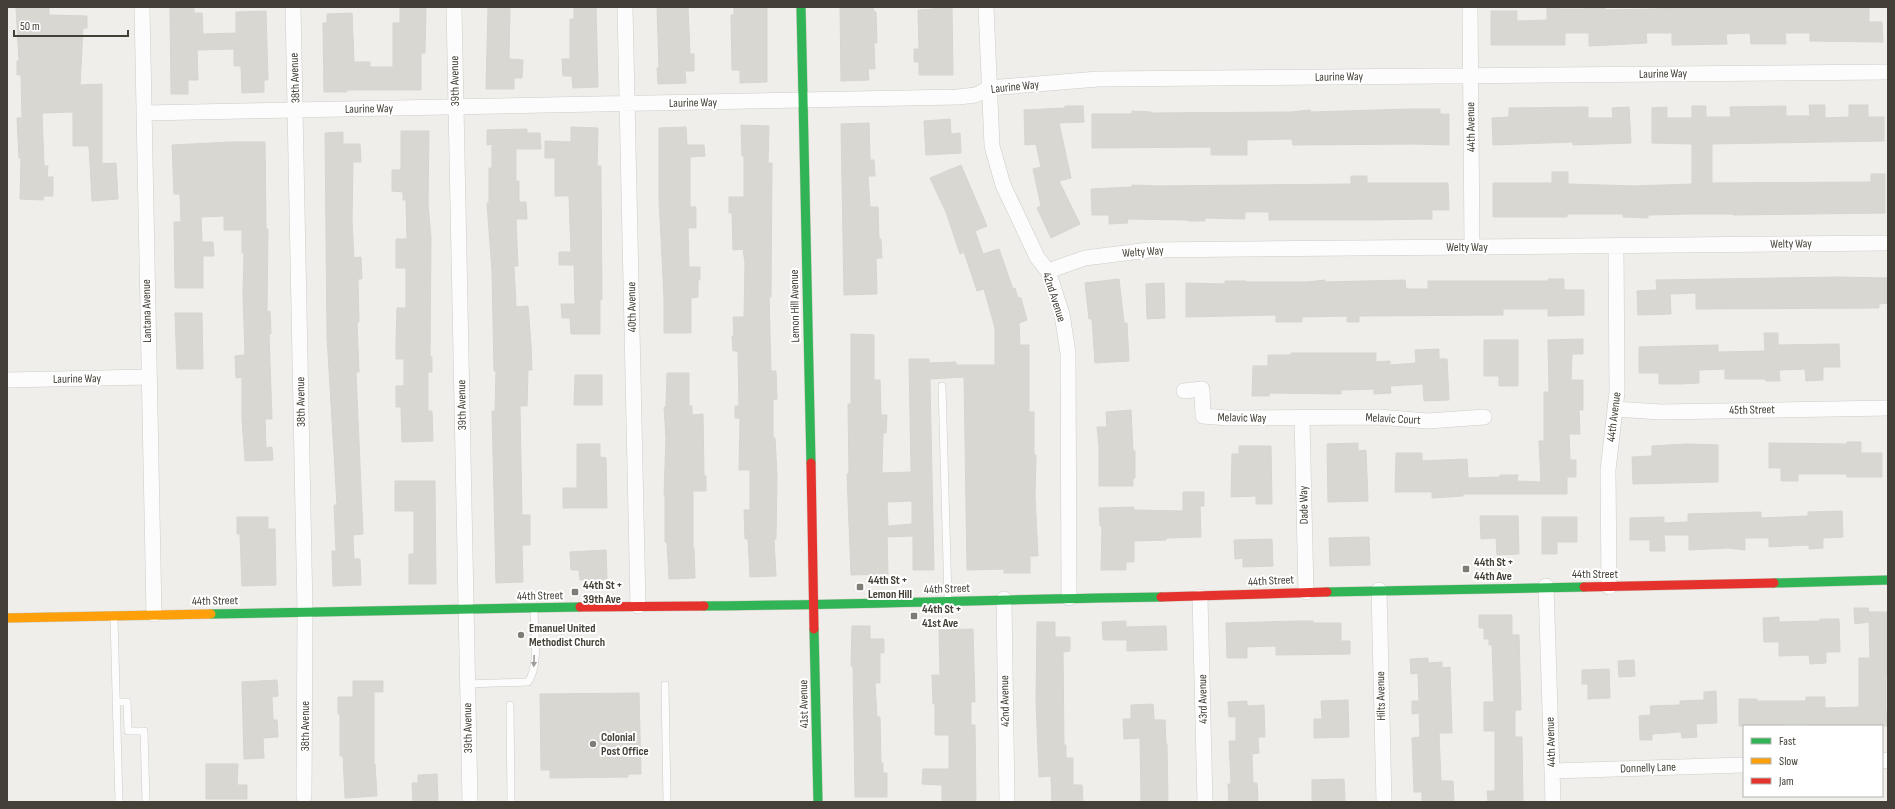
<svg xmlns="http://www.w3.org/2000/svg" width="1895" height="809" viewBox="0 0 1895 809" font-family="'Sofia Sans Condensed',sans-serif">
  <rect width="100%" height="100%" fill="#efeeea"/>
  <!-- building -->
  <path fill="#d9d7d2" stroke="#d7d5d0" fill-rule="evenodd" d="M16 7H49V15L87 16V28H83L80 85 102 84V164L116 163 118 199 92 201 89 146H73V112L42 113 44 166H48L47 177H53V196H44L43 200 20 199 21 158H19L17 118H22L21 75H17V61H19Z
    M170 7H194V13H202L203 34 236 33V12L266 11 268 80H264V92L242 93 241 66H234V49L197 50 198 80H188V94H171Z
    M400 7H426L425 53H421V90H346L347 92H324L323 23H327V14L352 13 354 62H370V67H393V23H400Z
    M488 7H510L509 59 523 60 522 78H514V89H486Z
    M574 7H596L598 87 573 88 572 76H563L562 59H570V19H574Z
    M657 7H688L690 54H694V71H685L686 83 658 84 657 68H659Z
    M734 7H767V82L740 83V70H732L731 15H734Z
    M840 7H873L874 12H876L877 43H874L875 69H868L869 80 841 81Z
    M934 7H952L953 75H919V62H914V49H919L918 10 934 9Z
    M1547 7H1558V9H1584V7H1602L1607 10 1731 7H1869V22H1882L1883 42 1810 41V33H1785L1786 44H1751L1750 33 1726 34 1727 44 1672 45V33H1646L1647 43 1589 46V33H1565V45H1491V11H1517V21L1547 20Z
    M1809 105H1825V118L1849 117V105H1868V117H1884V141L1712 144V183L1871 182V174H1885V213L1733 215V214H1688L1648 215V218L1623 217V214H1567V217H1493V183H1552V172H1568V184L1634 186 1692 184V144L1652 143V108L1667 107V118H1692V106H1706V117H1731L1730 107 1786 106V116H1810Z
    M1065 106H1083L1084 122 1059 123 1071 178 1059 181 1080 224 1051 238 1037 208 1041 206 1033 169 1041 167 1036 144 1025 145 1024 110 1065 108Z
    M1588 107V118H1613L1612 108 1629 107 1631 143 1573 145V142L1493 145 1492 118 1509 117V108Z
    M1409 109H1440V114H1449V145L1413 144 1293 145 1292 139 1247 140V155H1211V147L1092 148V114H1132V111L1151 112V113L1291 112 1310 110 1311 112Z
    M950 119 951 134 960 133 961 153 926 155 924 121Z
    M869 123 870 160H874L875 176H868L870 207H878L879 239H881L882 258H876L877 294 844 295 841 124Z
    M741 125 769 126 768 163H772L771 297H769L771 371H776L777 399 773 400V438H775L777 475 776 539H774L776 576 750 577 748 539H745L744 510H750V470H739L740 418H735V406H739L738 351H733L732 336H734L733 317H744L745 263 743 249 733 250 732 213H729V197H744V156H742Z
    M571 127 598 128 597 166H601V180L602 299 600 300V334H571L570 318H562L561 304H575L574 265H559V252H571L569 196H555V158H545V141L571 142Z
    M686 127 687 145H704L705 156 690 157V207H696V228H688L689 267H700V280H698V297L691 298V333H664V298L659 199V128Z
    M527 129V133H540L541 149H516V181H519V202H526L527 219H516L518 266H514L516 307 528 306 531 345 532 370H528L527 406H520L522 515H530V545H522L523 582 496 583 492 411H495L496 371H494L492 272 487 203H489V168H492V144L487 145V130Z
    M401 131H429L428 204 431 238 430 357H432V372H428V411H432L433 441 402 442 401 407H396V386H404V359H396V343L397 308H406V268H396V239H407L406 200H403V192L392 191V170H401Z
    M343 132V144H360L361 162H353L352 220 354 258 361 257 362 279H358L359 322H357L359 372H356L363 534 353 535 354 559H360L361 585 333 586 332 551H336L334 505H337L327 336 325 133Z
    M231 142H265L266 229H268L267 312 270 311 271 334H269L272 419H265L266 448 272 447 273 460 245 461 242 419V377L236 378 235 356 245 355 243 295 244 253H242V230H224V216L201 217 202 242H213L214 256H203V288H175L174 222H181L180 194H174L172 145Z
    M961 165 987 226 975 231 983 254 999 249 1013 289 1015 288 1018 298H1021L1027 320 1019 323 1020 345H1029V412H1034V455H1036L1035 495 1038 556H1030V573H1004V569L967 570 964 377 930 379 934 570H913V536L887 537 888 574 851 575 847 474H849L848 404H851V334L874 335V380H880L881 415H887L886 433H883L882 473 911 472 909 359H929V363L956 362V365H995V328L984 289 977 291 964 252 960 254 946 212 930 178ZM912 501V524L888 526 887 502Z
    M1351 176H1367V183H1448L1449 210H1432V219L1367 220H1269V212H1245V219L1205 218V221H1188V220L1127 219 1128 223 1109 224V215H1092L1091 189 1132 187V185L1157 186 1351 184Z
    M1838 277 1888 278V303L1879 304V308L1696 309V293L1670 294 1671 314 1638 315 1637 291 1657 290 1656 280Z
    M1119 279 1124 323H1127L1129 361 1095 363 1092 319H1089L1085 283Z
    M1548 279H1564V290H1584V315L1548 316V309H1503V315L1359 316V322H1347V316L1302 317V322H1276V315L1186 317V283L1225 284V281H1246V282H1307L1325 280V282L1405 280 1406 289H1428V281H1548Z
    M1164 283 1165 318 1147 319 1146 284Z
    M175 313H202L203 369H177Z
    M1764 333H1778V345L1839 344 1840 367H1823V380L1806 381 1805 369 1779 370 1780 381H1766L1765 379H1725V369L1699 370V383L1680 384H1659V373H1639V347L1718 345V352L1765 351Z
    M1583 339V354H1572L1571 380H1583V410H1579L1580 434H1569L1570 460H1576V477H1567V494H1463V496L1432 498V492H1395L1396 453H1422V461L1467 459 1468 478 1500 477V475H1518L1517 481 1541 482 1539 441H1544V392H1549L1548 340Z
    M1484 340H1518V386H1499V376H1484Z
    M1439 349V359H1447L1449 400 1424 401 1423 384 1390 386 1391 393 1374 394V389L1341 390V394L1270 393 1269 396H1252L1253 366H1268V355H1291V353H1376V362L1390 361V365L1416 363 1415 350Z
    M667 373H689V406H692V415L703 414 704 476H706V491H693V548H694L695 578 669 579 667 542H665V495H664L666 438 664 407H666Z
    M575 375H602V405H574Z
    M1131 410 1133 451H1135V478H1133V486H1099V447L1097 427H1107L1106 412Z
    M1847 442H1861V453H1882V477H1847V474H1798V481H1781V468H1769V443L1847 444Z
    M1358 443V451L1366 450 1368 501 1328 502 1327 444Z
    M577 444H600V457L606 458 607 508H563V488H577Z
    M1686 444 1718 445V482L1633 484 1632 457 1652 456V446Z
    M1239 446H1271L1272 504H1256V496L1231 497 1232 454H1239Z
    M395 481H435L436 584H409V554H414V511H395Z
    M1183 492H1204V506H1200L1201 537 1166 538V540L1134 541V562H1126V570H1101L1102 526H1100L1099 508 1134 507V510L1183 511Z
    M1842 511 1843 537 1823 538V548L1809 549V545L1769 547V538H1745V550L1728 548 1689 550V535H1664L1665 551H1650V540H1630V518L1664 517V523L1688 522V514L1761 512V518L1808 516V512Z
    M1480 516H1518L1519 554 1497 555 1496 538 1481 539Z
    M237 517H268V529H275L276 585 242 586 240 534H237Z
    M1542 517H1577V542H1557V554H1542Z
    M1369 537 1370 565 1330 566 1329 538Z
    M1272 539 1273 566 1243 567V558L1235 559 1234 540Z
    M606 550 607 579 580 580 579 570H571L570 552Z
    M1854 608H1868L1869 612H1888V675H1886V711H1888V726H1807V724H1782V726H1739V699H1757V701H1806V697H1825V708L1859 707V658H1870L1869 622 1855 624Z
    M1479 615H1512V635H1519L1521 710H1515V737H1522L1523 802H1488L1487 791H1495V731H1484V702H1494L1492 645H1489V639H1484V628H1479Z
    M1779 617V622L1820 621V619H1839L1840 652H1826V663L1810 664 1809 655 1779 656V642H1764L1763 618Z
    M1126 621V627L1166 626 1167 650 1127 651V640H1103L1102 622Z
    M1297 621H1313V623H1341V641H1350V654L1276 655V646L1247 647V658H1227L1226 623Z
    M1037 622H1055V637H1070V651L1063 652 1064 745H1066V758H1073V785H1082L1083 802H1052L1051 776 1039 777 1036 702Z
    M852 626H870V639H884V653L880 652V683H875L877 717H880L881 763H883V773H887V797H855L853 666H851Z
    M973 629 975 702H971V725H975L976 802H942V785L922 784 923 769H949V735H935V704H933L932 675H940L939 630Z
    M1428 658V663L1442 662V668L1450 667 1452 733H1439L1441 781H1453L1454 802H1422V792H1414L1412 738 1420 737 1419 713 1412 714V701H1419L1418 673 1411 674 1410 659Z
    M1634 660 1635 676 1619 677 1618 661Z
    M1609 669 1610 698 1588 699V684H1582V670Z
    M277 680 278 696 272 697 273 720H277L278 737 263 738 264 758 244 759 242 682Z
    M353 681H383V692H374V765L375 764 377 796 345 798 343 756H340V714H338V697H353Z
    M1716 691 1717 723 1696 724 1697 737 1682 738 1681 732 1652 734V740H1640L1639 716 1651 715 1650 706 1680 705V701L1704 700V692Z
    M639 693 641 774H628V777L550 778V770H541L540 694Z
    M1348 700 1349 737 1314 738V719H1322L1321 701Z
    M1247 701V706L1264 705 1265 737H1258L1259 753 1252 754 1253 783H1257L1258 802H1229L1228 784H1231L1229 741H1236V717H1229L1228 702Z
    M1153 704 1154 720H1165L1166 744H1167L1168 802H1141L1140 738 1124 739 1123 719H1131V705Z
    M206 764H238L237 785H247V799H206Z
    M437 774 438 802H413L412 783H418V775Z
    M1344 779 1345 802H1312V780Z"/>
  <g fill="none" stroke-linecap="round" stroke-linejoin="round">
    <defs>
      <path id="lane" d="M942 386 948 598
        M114 618 119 802
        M467 684 528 682C540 666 534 630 534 610
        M665 685 667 802
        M116 702H127L128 731H144L146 802
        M510 705 511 802"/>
      <path id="street" d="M142 7 154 614
        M293 7 305 611 304 796
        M454 7 470 802
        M625 7 638 606
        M986 7 992 146 1003 185 1037 257 1048 271 1062 314 1068 353 1069 598
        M1470 7 1472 247
        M144 113 958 97 976 95 989 88 1098 79 1888 72
        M1048 271 1085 258 1149 250 1888 243
        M7 380 148 377
        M1184 391 1202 389 1203 416 1228 418 1378 417 1428 421 1484 417
        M1615 409 1661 412 1888 408
        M1302 418 1306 592
        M1546 586 1553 802
        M1609 587 1608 470 1617 392 1616 246
        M1379 590 1384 802
        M1200 597 1205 802
        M1004 599 1007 802
        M1882 761 1888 760
        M1552 771 1744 765"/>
      <path id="fast" d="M801 7 811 463
        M1774 583 1888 580
        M1327 592 1584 587
        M704 606C857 605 1009 599 1161 597
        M211 614 580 607
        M814 629 818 802"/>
      <path id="slow" d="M7 618 211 614"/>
      <path id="jam" d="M811 463 814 629
        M1584 587 1774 583
        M1161 597 1327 592
        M580 607 704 606"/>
    </defs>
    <!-- lane casing -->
    <use href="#lane" stroke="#cdccc8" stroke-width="8"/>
    <!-- street casing -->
    <use href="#street" stroke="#cdccc8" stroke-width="16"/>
    <!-- fast casing -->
    <use href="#fast" stroke="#cecbc1" stroke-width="10"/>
    <!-- slow casing -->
    <use href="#slow" stroke="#cecbc1" stroke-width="10"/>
    <!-- jam casing -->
    <use href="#jam" stroke="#cecbc1" stroke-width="10"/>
    <!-- lane -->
    <use href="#lane" stroke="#fdfcfc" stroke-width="7"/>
    <!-- street -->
    <use href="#street" stroke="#fdfcfc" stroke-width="15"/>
    <!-- fast -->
    <use href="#fast" stroke="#30b455" stroke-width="9"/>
    <!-- slow -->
    <use href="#slow" stroke="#ff9f0a" stroke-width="9"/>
    <!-- jam -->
    <use href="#jam" stroke="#e5322d" stroke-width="9"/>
  </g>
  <!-- one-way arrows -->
  <defs><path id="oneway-solid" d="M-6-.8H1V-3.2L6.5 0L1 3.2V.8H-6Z"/></defs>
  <use fill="#a09e9a" href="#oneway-solid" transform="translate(534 661) rotate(92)"/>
  <!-- markers -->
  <g fill="#807d76" stroke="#fff" stroke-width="1.5">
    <rect x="1462" y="565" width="8" height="8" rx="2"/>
    <rect x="856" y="583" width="8" height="8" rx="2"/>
    <rect x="571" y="588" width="8" height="8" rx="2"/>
    <rect x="910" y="612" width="8" height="8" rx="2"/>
    <circle cx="521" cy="635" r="4"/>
    <circle cx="593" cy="744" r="4"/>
  </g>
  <g text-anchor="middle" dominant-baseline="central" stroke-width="4" stroke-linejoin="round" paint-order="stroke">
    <!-- street labels -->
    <g font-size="12" fill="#444037" stroke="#fff">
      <text transform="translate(1663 74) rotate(-1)">Laurine Way</text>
      <text transform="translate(1339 77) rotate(-1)">Laurine Way</text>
      <text transform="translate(295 78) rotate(-92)">38th Avenue</text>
      <text transform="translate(455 81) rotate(-91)">39th Avenue</text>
      <text transform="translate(1015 87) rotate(-6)">Laurine Way</text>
      <text transform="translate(693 103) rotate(-1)">Laurine Way</text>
      <text transform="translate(369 109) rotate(-1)">Laurine Way</text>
      <text transform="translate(1471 127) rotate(-91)">44th Avenue</text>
      <text transform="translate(1791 244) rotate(-1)">Welty Way</text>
      <text x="1467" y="247">Welty Way</text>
      <text transform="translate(1143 252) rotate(-4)">Welty Way</text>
      <text transform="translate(1054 297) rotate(72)">42nd Avenue</text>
      <text transform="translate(795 306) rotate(-91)">Lemon Hill Avenue</text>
      <text transform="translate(632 307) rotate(-91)">40th Avenue</text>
      <text transform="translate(147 311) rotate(-91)">Lantana Avenue</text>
      <text transform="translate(77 379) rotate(-1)">Laurine Way</text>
      <text transform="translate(301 402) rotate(-91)">38th Avenue</text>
      <text transform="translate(462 405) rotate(-91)">39th Avenue</text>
      <text transform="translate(1752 410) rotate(-1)">45th Street</text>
      <text transform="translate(1614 417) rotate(-83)">44th Avenue</text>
      <text transform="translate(1242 418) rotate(1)">Melavic Way</text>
      <text transform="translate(1393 419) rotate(3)">Melavic Court</text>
      <text transform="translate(1304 505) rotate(-91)">Dade Way</text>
      <text x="1595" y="574">44th Street</text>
      <text transform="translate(1271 581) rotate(-3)">44th Street</text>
      <text transform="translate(947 589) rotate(-2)">44th Street</text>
      <text transform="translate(540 596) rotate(-1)">44th Street</text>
      <text transform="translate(215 601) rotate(-1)">44th Street</text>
      <text transform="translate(1381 696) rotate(-91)">Hilts Avenue</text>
      <text transform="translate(1203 699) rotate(-91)">43rd Avenue</text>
      <text transform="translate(1005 701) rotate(-91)">42nd Avenue</text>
      <text transform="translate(804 704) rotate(-91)">41st Avenue</text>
      <text transform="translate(305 726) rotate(-90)">38th Avenue</text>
      <text transform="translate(468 728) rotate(-91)">39th Avenue</text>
      <text transform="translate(1551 742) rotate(-92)">44th Avenue</text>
      <text transform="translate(1648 768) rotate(-2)">Donnelly Lane</text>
    </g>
    <!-- poi labels -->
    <g font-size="12" font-weight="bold" fill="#444037" stroke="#fff" text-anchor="start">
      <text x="1474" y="562">44th St +<tspan x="1474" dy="14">44th Ave</tspan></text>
      <text x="868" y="580">44th St +<tspan x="868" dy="14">Lemon Hill</tspan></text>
      <text x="583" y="585">44th St +<tspan x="583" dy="14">39th Ave</tspan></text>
      <text x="922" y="609">44th St +<tspan x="922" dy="14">41st Ave</tspan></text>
      <text x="529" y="628">Emanuel United<tspan x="529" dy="14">Methodist Church</tspan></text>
      <text x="601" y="737">Colonial<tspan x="601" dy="14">Post Office</tspan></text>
    </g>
  </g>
  <!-- border -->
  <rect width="1895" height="809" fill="none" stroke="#444037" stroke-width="16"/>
  <!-- legend -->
  <rect x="1743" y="725" width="140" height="72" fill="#ffffff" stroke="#b4b3af"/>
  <rect x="1751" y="738" width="20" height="6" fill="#30b455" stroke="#b4b3af"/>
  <text x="1779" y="745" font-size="12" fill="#444037">Fast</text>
  <rect x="1751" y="758" width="20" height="6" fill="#ff9f0a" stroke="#b4b3af"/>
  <text x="1779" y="765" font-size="12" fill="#444037">Slow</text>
  <rect x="1751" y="778" width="20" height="6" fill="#e5322d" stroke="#b4b3af"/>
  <text x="1779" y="785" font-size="12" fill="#444037">Jam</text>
  <!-- scale -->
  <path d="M14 30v6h114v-6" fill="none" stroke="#444037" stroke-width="2"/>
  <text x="20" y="30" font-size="12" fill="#444037" stroke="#ffffff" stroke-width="3" paint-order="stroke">50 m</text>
</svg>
